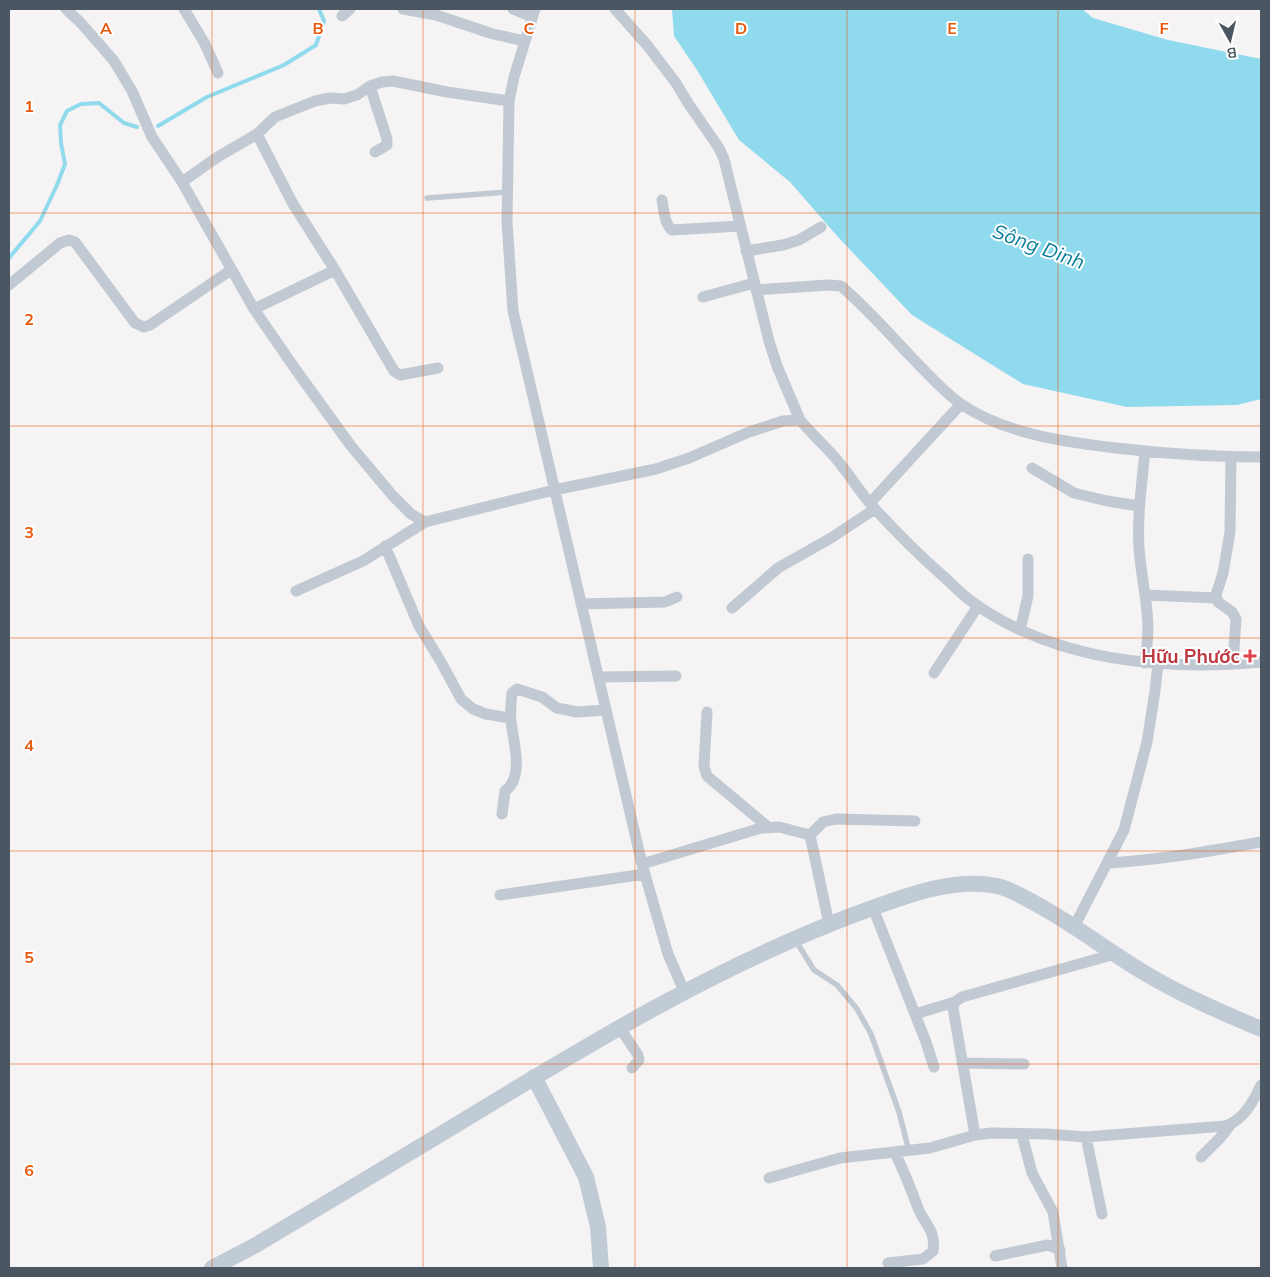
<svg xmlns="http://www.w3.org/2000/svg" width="1270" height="1277" viewBox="0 0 1270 1277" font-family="Mulish,sans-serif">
  <rect width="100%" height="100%" fill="#f5f3f3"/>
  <!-- water -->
  <path fill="#90daee" d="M672 9H1082L1093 18 1168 40 1261 59V399L1237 405 1127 407 1023 384 912 315 838 237 790 182 739 140 697 70 674 36Z"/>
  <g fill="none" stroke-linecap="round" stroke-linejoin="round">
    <!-- stream -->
    <path stroke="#90daee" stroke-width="4" d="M158 126 207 97 284 65 316 45 324 21 319 9
      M9 258 40 221 57 185 65 164 61 143 60 125 67 111 81 104 99 103 124 123 137 127"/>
    <!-- lane -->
    <path stroke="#c1cad2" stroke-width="5.5" d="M427 198 508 192
      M796 941 814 970 837 985 857 1009 871 1034 899 1112 909 1151"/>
    <!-- street -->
    <path stroke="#c1cad2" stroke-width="11" d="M66 9 81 23 114 61 132 91 152 137 182 182 254 309 296 370 351 446 393 496 411 514 425 522 554 490 656 469 689 458 749 432 783 421 800 420C812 434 826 447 838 461 851 477 862 495 875 509 897 533 919 555 943 576 952 584 961 594 971 601 1053 661 1163 671 1261 662
      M184 9 205 44 218 73
      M403 9 436 15 493 34 525 41
      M513 9 532 17
      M535 9 514 77 509 101 507 222 513 311 642 864 668 954 684 991
      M615 9 647 45 676 83 688 103 719 148 724 159 769 341 777 366 800 420
      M342 16 350 9
      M370 86 387 139V145L375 152
      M257 134 293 204 335 270 394 371 400 375 438 368
      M182 182 216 158 257 134 275 117 315 101 330 98 344 99 357 95 370 86 382 82 393 81 447 92 509 101
      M662 200C664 210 664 223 672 230L740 226
      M746 251 783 245 799 240 821 227
      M9 285 60 243 69 240 75 242 135 323 144 327 150 325 231 270
      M756 290 828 285 841 286C869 310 894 339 919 365 932 378 945 393 961 404 1006 435 1071 443 1125 449 1170 454 1215 457 1261 457
      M703 297 754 283
      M254 309 335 270
      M1231 457 1230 532 1223 573 1216 595 1218 602 1232 612 1236 619 1233 664
      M1032 468 1074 493 1107 501 1139 506
      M870 503 961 404
      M385 546 419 626 441 662 461 699 473 709 486 714 510 718
      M296 591 363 561 425 522
      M1145 595 1216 598
      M581 604 665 602 677 597
      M732 608 778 568 831 538 875 509
      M1020 630 1028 596V559
      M1144 663C1154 620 1142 590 1139 548 1137 515 1142 483 1145 451
      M934 673 978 606
      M599 677 676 676
      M707 712 704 766 707 776 768 827
      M502 814 505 791C525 776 513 742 511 721 510 712 511 702 512 693L517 689 542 697 557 708 577 712 606 710
      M810 835 823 822 836 819 915 821
      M810 835 829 924
      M1108 863C1160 860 1211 851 1261 842
      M642 864 761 828 779 827 810 835
      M500 895 645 874
      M873 908 926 1042 934 1067
      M1074 927 1124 830 1147 742 1155 691 1158 663
      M915 1014 955 1002
      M620 1028 638 1055 639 1060 632 1068
      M962 1063 1024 1064
      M975 1135 953 1008 955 1002 962 997 1115 954
      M1022 1135 1032 1173 1053 1212 1062 1268
      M1086 1137 1102 1214
      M1201 1157 1220 1138 1231 1124
      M769 1178 840 1158 930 1148 975 1135 992 1133 1046 1134 1086 1137 1225 1126C1243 1121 1254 1101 1261 1085
      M995 1256 1048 1245 1060 1250
      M888 1263 923 1259 933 1251C936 1230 925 1225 918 1208 911 1189 904 1171 895 1153"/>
    <!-- secondary -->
    <path stroke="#c1cbd6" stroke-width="16" d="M534 1077 586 1177 598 1227 601 1268
      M212 1268 256 1245C321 1206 387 1167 451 1128 584 1047 717 965 864 911 905 896 953 877 997 886 1011 889 1025 898 1038 905 1075 925 1108 951 1143 972 1181 995 1221 1012 1261 1029"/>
  </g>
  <!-- grid -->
  <path fill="none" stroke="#e8590c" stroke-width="1" stroke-opacity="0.55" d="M212 9V1268M423 9V1268M635 9V1268M847 9V1268M1058 9V1268M9 213H1261M9 426H1261M9 638H1261M9 851H1261M9 1064H1261"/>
  <!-- markers -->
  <path fill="#e0444e" stroke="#fff" stroke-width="2" d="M1247.5 648.5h5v5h5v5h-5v5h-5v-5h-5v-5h5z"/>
  <g text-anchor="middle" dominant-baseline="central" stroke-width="4" stroke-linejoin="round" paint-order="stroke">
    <!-- health labels -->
    <g font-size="19" font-weight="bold" fill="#be3a42" stroke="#fff" text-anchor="end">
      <text x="1240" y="656">Hữu Phước</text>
    </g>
    <!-- water labels -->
    <g font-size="20" font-style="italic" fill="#0c7c9b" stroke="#fff">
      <text transform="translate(1039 246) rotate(20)">Sông Dinh</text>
    </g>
  </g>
  <g font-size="16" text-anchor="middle" font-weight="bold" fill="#e8590c" stroke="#fff" stroke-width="4" stroke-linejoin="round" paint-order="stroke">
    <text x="106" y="34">A</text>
    <text x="318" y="34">B</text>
    <text x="529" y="34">C</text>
    <text x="741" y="34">D</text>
    <text x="952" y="34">E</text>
    <text x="1164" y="34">F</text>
    <text x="29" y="112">1</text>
    <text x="29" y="325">2</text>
    <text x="29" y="538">3</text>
    <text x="29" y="751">4</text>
    <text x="29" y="963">5</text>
    <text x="29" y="1176">6</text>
  </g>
  <!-- border -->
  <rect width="1270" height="1277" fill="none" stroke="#4a5661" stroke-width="20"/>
  <!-- north arrow -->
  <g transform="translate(1230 40) rotate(172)" stroke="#ffffff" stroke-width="4" paint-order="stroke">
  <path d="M0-4L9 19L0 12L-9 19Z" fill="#4a5661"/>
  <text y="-8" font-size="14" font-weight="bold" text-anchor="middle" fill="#4a5661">B</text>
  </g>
</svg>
